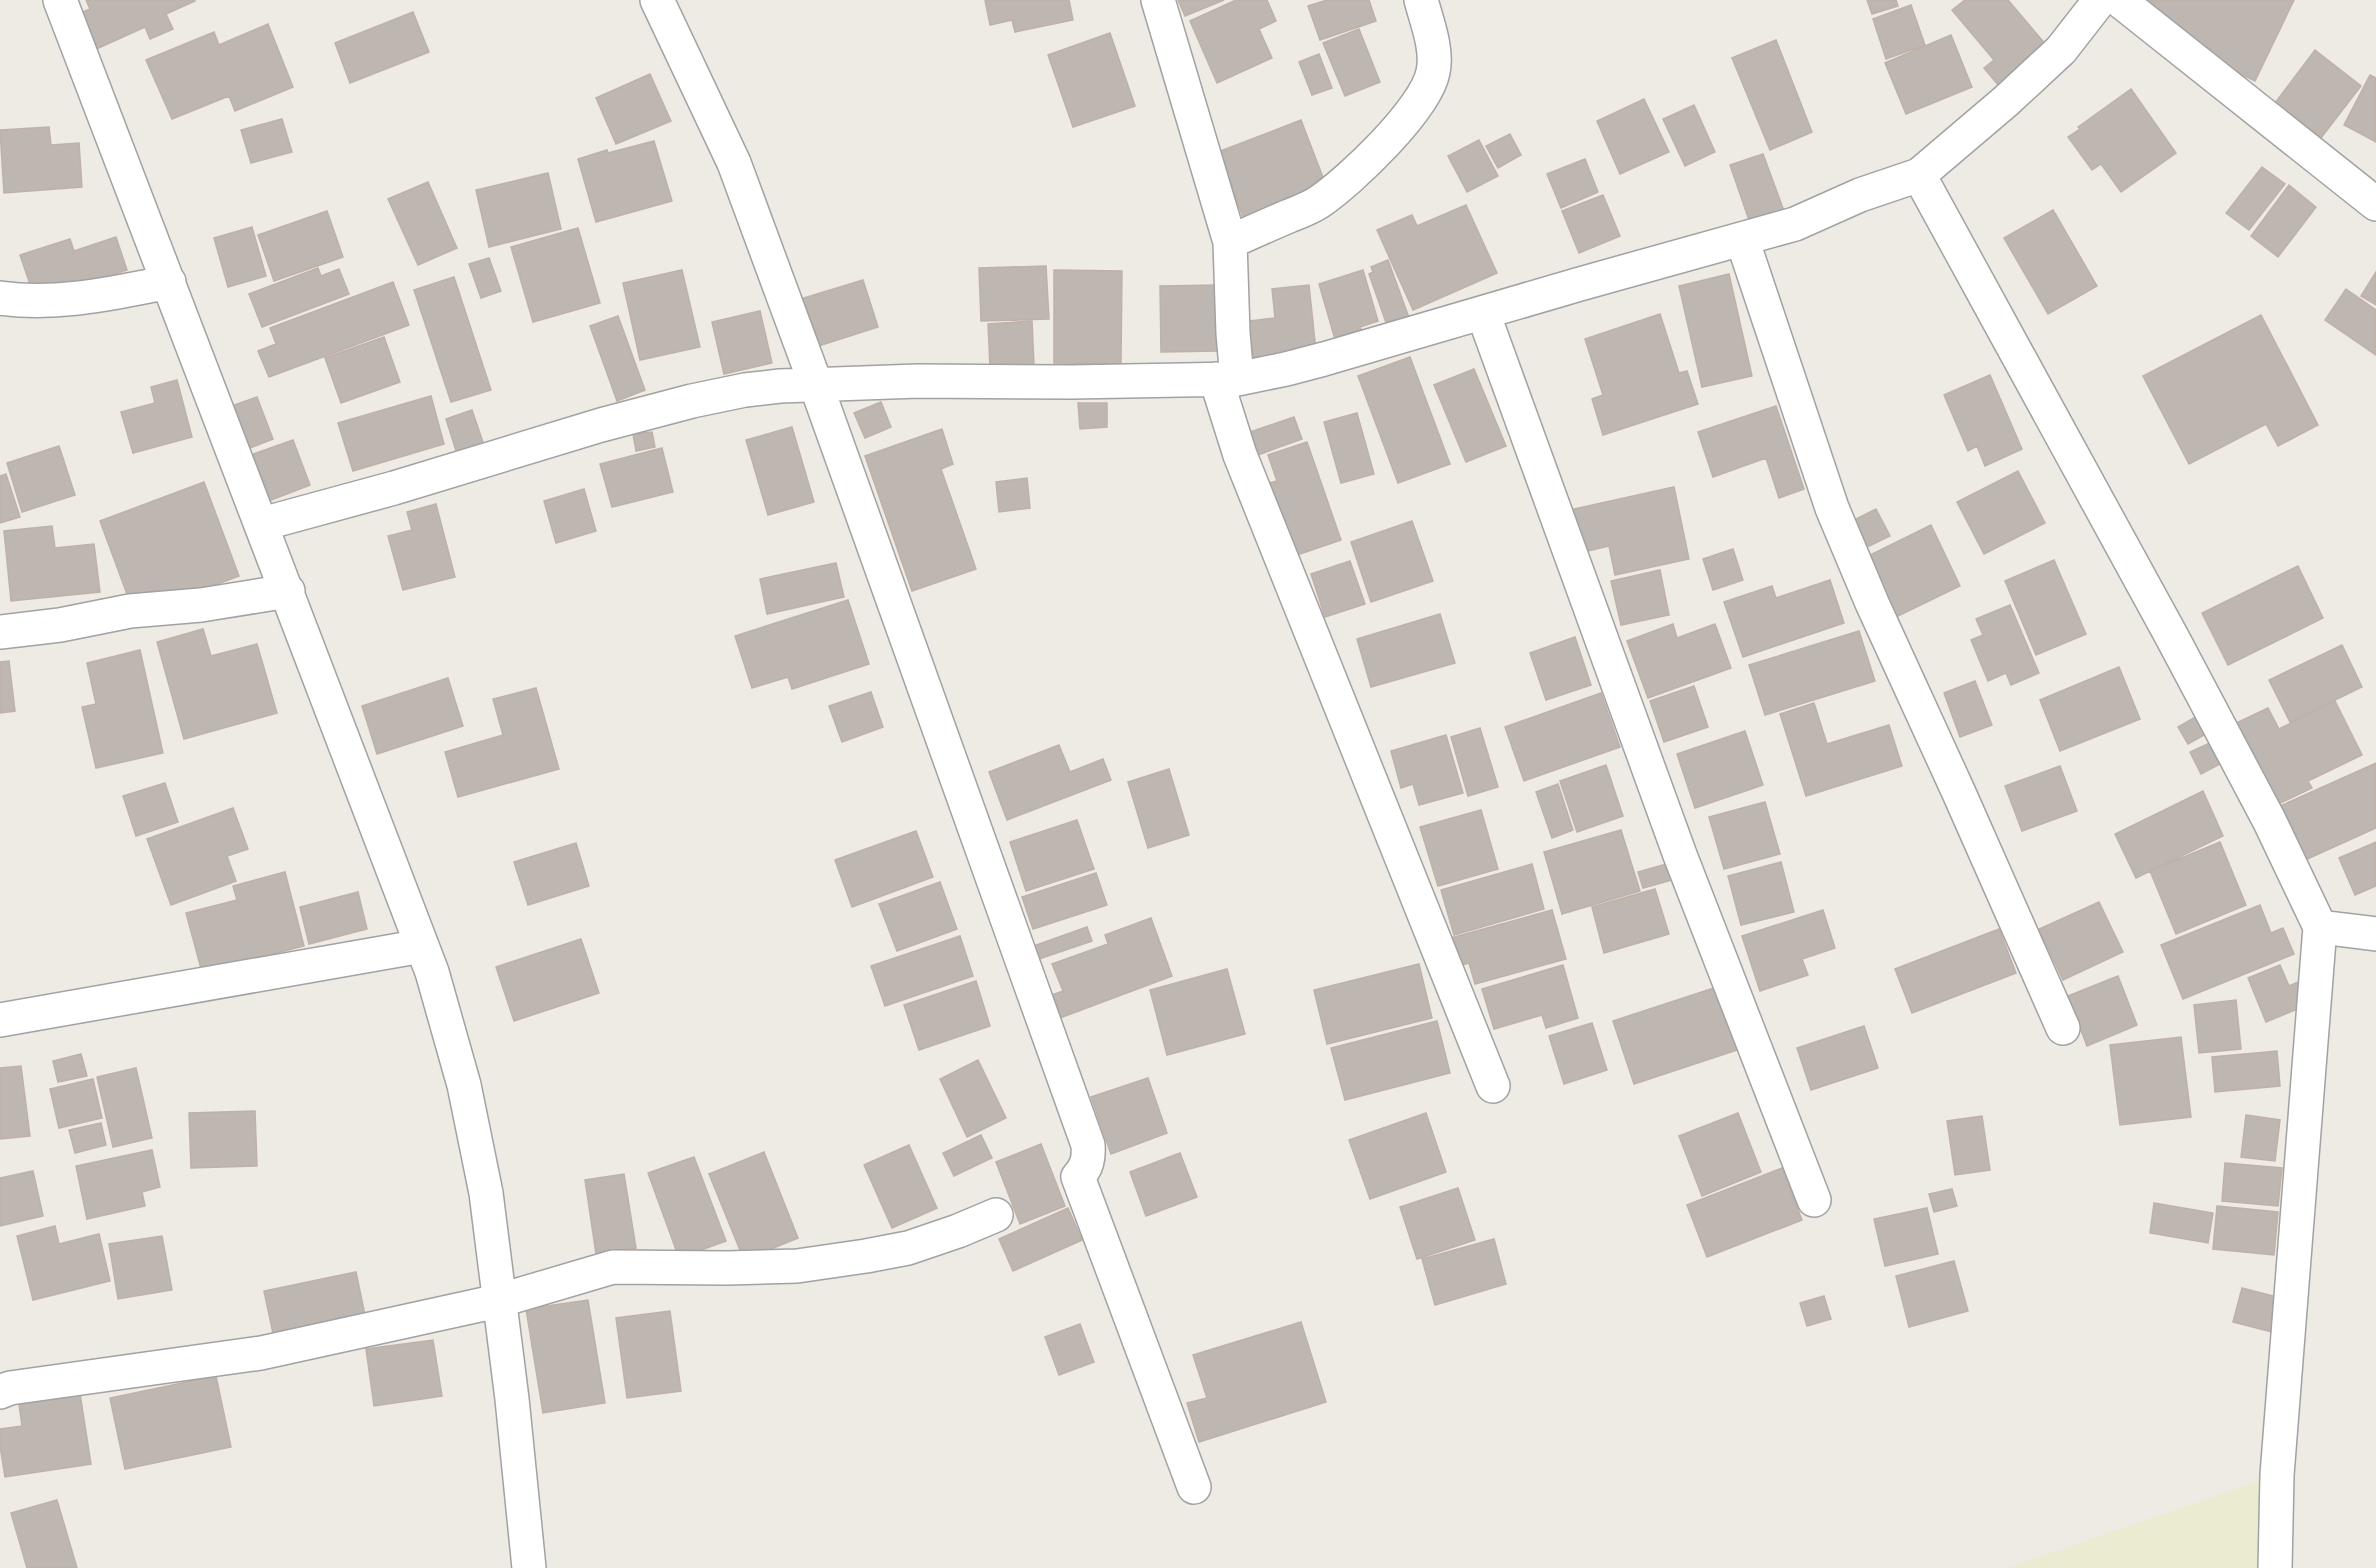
<svg xmlns="http://www.w3.org/2000/svg" width="2376" height="1568" viewBox="0 0 2376 1568" font-family="Montserrat,sans-serif">
  <rect width="100%" height="100%" fill="#eeeae4"/>
  <!-- farmland -->
  <path fill="#ebebd1" d="M2277 1475 2285 1568H2007Z"/>
  <!-- building -->
  <path fill="#beb6b1" stroke="#bfb1a8" stroke-width="1.5" d="M86 0H194L195 1 166 14 173 29 150 39 145 27 92 51 76 15 90 9Z
    M985 0H1069L1073 20 1015 32 1012 20 990 25Z
    M1178 0H1224L1185 16Z
    M1236 0H1267L1276 21 1259 29 1272 58 1217 83 1190 21Z
    M1327 0H1369L1376 21 1320 40 1308 6Z
    M1867 0H1896L1898 6 1872 14Z
    M1965 0H2008L2047 46 1999 86 1984 68 1994 60 1952 10Z
    M2149 0H2294L2255 81 2193 51 2142 15Z
    M1911 5 1925 45 1886 59 1873 19Z
    M413 12 429 52 350 83 335 43Z
    M268 24 293 87 235 111 229 96 172 119 146 60 214 32 219 45Z
    M1359 29 1380 82 1345 96 1323 43Z
    M1110 33 1135 106 1073 127 1048 55Z
    M1951 35 1972 87 1906 114 1885 63Z
    M1776 40 1812 132 1770 150 1732 58Z
    M2315 50 2361 86 2321 138 2275 103Z
    M1319 54 1332 88 1312 95 1299 62Z
    M650 74 671 121 616 144 596 98Z
    M2370 75 2376 78V142L2344 125Z
    M2131 89 2176 153 2121 192 2101 164 2092 170 2068 137 2080 129 2078 127Z
    M1644 99 1669 152 1620 174 1597 121Z
    M1694 105 1715 152 1685 166 1663 119Z
    M282 119 292 152 251 163 241 130Z
    M1301 120 1329 193 1246 225 1218 152Z
    M49 127 51 145 79 143 82 187 4 193 0 130Z
    M1510 134 1521 155 1498 168 1486 146Z
    M1479 140 1498 176 1467 192 1448 156Z
    M654 141 672 201 596 222 578 159 607 150 608 153Z
    M1763 154 1784 211 1750 223 1730 165Z
    M1585 159 1598 192 1561 208 1547 174Z
    M2262 167 2285 184 2249 230 2226 213Z
    M548 173 561 229 489 247 476 190Z
    M428 182 457 248 418 265 388 199Z
    M2289 185 2316 207 2278 257 2251 236Z
    M1603 195 1620 236 1579 253 1562 211Z
    M1466 205 1497 273 1413 310 1377 230 1412 215 1417 226Z
    M2053 210 2097 286 2048 314 2004 238Z
    M327 211 343 257 274 281 258 235Z
    M252 227 266 276 228 287 214 238Z
    M578 228 600 303 533 322 511 247Z
    M116 237 127 270 60 292 33 293 20 255 70 239 74 251Z
    M489 258 501 291 481 298 469 264Z
    M1388 260 1411 323 1389 331 1369 274 1373 272 1371 267Z
    M1046 266 1049 319 981 321 979 268Z
    M318 268 321 276 339 269 349 294 262 327 249 294Z
    M682 270 700 347 640 360 623 283Z
    M1054 270 1122 271 1121 364 1054 363Z
    M1363 270 1378 321 1360 327 1364 338 1337 346 1319 284Z
    M2376 272V305L2361 296Z
    M1729 274 1752 376 1702 387 1679 286Z
    M454 277 491 390 451 402 414 290Z
    M863 280 878 327 809 349 794 301Z
    M393 282 409 325 269 377 258 351 276 344 270 328Z
    M1217 285 1218 351 1161 352 1160 286Z
    M1309 285 1316 351 1245 358 1242 322 1275 318 1272 289Z
    M2346 289 2376 310V355L2325 320Z
    M760 311 772 363 724 374 712 322Z
    M1660 314 1679 373 1687 371 1698 404 1603 435 1592 399 1603 395 1585 339Z
    M2261 315 2318 425 2278 446 2266 424 2189 464 2143 376Z
    M618 316 645 390 617 401 590 326Z
    M1032 321 1034 365 990 367 988 324Z
    M384 337 400 382 341 403 325 358Z
    M1410 357 1450 464 1398 483 1358 376Z
    M1474 369 1506 446 1466 462 1434 385Z
    M1990 375 2022 449 1985 466 1977 446 1968 451 1944 395Z
    M177 380 192 437 133 453 121 412 155 403 151 387Z
    M431 396 444 444 353 471 338 423Z
    M257 397 273 439 245 450 229 407Z
    M881 402 891 427 865 438 854 413Z
    M1078 403H1107V427L1080 429Z
    M1776 406 1804 489 1779 498 1766 458 1713 477 1698 432Z
    M472 410 486 451 459 460 446 419Z
    M1357 413 1374 474 1341 483 1324 422Z
    M1294 417 1302 439 1255 456 1247 433Z
    M792 427 814 502 768 515 746 440Z
    M942 429 953 464 941 469 976 569 912 591 865 456Z
    M652 432 655 447 636 451 633 434Z
    M293 440 310 485 266 502 248 456Z
    M1307 442 1341 540 1294 556 1269 483 1277 481 1268 455Z
    M59 446 75 495 22 512 7 463Z
    M662 448 673 492 612 507 600 464Z
    M2018 471 2045 523 1984 554 1957 502Z
    M6 474 20 517 0 523V476Z
    M1027 478 1030 508 999 512 996 482Z
    M204 482 239 576 174 600 170 590 131 605 100 521Z
    M1674 487 1689 559 1615 575 1609 546 1583 552 1574 509Z
    M584 489 596 531 556 543 544 501Z
    M436 504 455 577 403 590 388 536 412 530 407 512Z
    M1876 509 1890 536 1861 550 1848 523Z
    M1412 521 1433 581 1371 602 1351 542Z
    M1931 525 1960 586 1896 617 1866 557Z
    M52 526 55 548 94 544 100 592 11 601 4 531Z
    M1733 549 1743 580 1713 590 1703 559Z
    M2054 560 2086 634 2036 655 2005 581Z
    M1350 561 1365 604 1325 617 1311 574Z
    M836 563 844 597 767 614 760 579Z
    M2298 566 2323 618 2228 665 2202 613Z
    M1660 570 1669 615 1621 625 1611 581Z
    M1830 580 1844 623 1743 657 1724 602 1772 586 1776 598Z
    M848 600 869 664 792 689 788 677 752 688 735 636Z
    M2010 605 2039 673 2011 685 2006 673 1988 681 1971 640 1983 635 1976 619Z
    M1440 614 1455 663 1371 687 1357 639Z
    M1673 624 1677 638 1715 624 1731 668 1648 698 1627 641Z
    M203 629 211 656 257 644 277 713 184 739 157 642Z
    M1859 631 1875 681 1765 715 1749 665Z
    M1575 637 1591 685 1546 700 1530 653Z
    M2342 645 2362 687 2290 722 2269 680Z
    M140 650 163 753 96 768 82 707 96 704 87 663Z
    M9 661 15 711 0 713V662Z
    M2119 667 2140 719 2060 751 2040 700Z
    M448 678 463 726 377 754 362 706Z
    M1975 681 1992 725 1960 737 1944 693Z
    M1694 686 1708 727 1664 742 1650 701Z
    M536 688 559 769 458 797 445 752 503 735 493 699Z
    M871 692 883 727 842 742 829 706Z
    M1601 693 1620 747 1524 781 1505 727Z
    M2335 701 2362 755 2308 781 2312 788 2274 806 2234 724 2268 708 2279 729Z
    M1814 703 1827 744 1889 725 1902 766 1806 796 1780 714Z
    M2197 716 2206 734 2188 744 2178 727Z
    M1480 728 1498 787 1468 796 1451 737Z
    M1745 731 1763 785 1695 808 1677 754Z
    M1446 735 1463 793 1419 805 1413 784 1401 788 1391 751Z
    M2212 742 2222 763 2201 774 2190 752Z
    M1059 745 1070 772 1103 759 1111 780 1007 820 989 772Z
    M2376 763V828L2303 861 2278 807Z
    M1606 765 1623 816 1577 832 1560 781Z
    M2060 766 2077 811 2022 831 2005 786Z
    M1169 769 1189 835 1148 848 1128 782Z
    M165 783 178 822 136 836 123 796Z
    M1558 784 1573 830 1552 838 1536 792Z
    M2203 791 2223 836 2136 878 2115 834Z
    M1765 802 1780 854 1724 869 1709 817Z
    M233 808 248 849 227 856 236 881 171 905 147 839Z
    M1481 810 1498 869 1438 886 1420 827Z
    M1077 820 1094 869 1026 891 1010 842Z
    M1621 830 1640 891 1562 914 1544 852Z
    M916 831 933 877 852 907 835 860Z
    M2220 842 2246 905 2176 934 2150 871Z
    M2376 842V886L2355 895 2339 858Z
    M576 843 589 886 528 905 514 862Z
    M1674 862 1679 878 1643 888 1638 872Z
    M1781 862 1794 912 1741 925 1728 876Z
    M1532 864 1544 909 1454 935 1441 890Z
    M285 872 304 946 202 972 186 913 237 900 233 886Z
    M1096 873 1107 905 1033 929 1022 897Z
    M940 882 957 929 897 951 879 904Z
    M1655 889 1669 934 1604 953 1592 907Z
    M358 892 367 929 309 944 300 907Z
    M2099 902 2123 952 2063 980 2039 929Z
    M2260 905 2271 933 2283 928 2294 954 2183 999 2161 945Z
    M1552 910 1566 959 1475 984 1469 963 1455 967 1447 939Z
    M1823 910 1835 948 1802 959 1808 975 1760 991 1742 936Z
    M1151 918 1172 976 1060 1018 1052 995 1063 991 1052 964 1108 944 1105 935Z
    M1087 927 1092 941 1033 961 1028 948Z
    M1999 929 2016 973 1912 1013 1895 969Z
    M960 936 973 976 885 1006 871 966Z
    M581 939 599 993 514 1021 496 967Z
    M1419 964 1432 1018 1327 1044 1314 990Z
    M1563 965 1578 1018 1546 1028 1542 1015 1494 1029 1482 989Z
    M2280 965 2289 986 2298 982 2307 1005 2266 1022 2248 978Z
    M1227 969 1245 1034 1167 1055 1150 990Z
    M2118 976 2137 1025 2087 1046 2068 996Z
    M976 981 990 1026 919 1050 904 1005Z
    M1717 987 1737 1050 1634 1084 1613 1021Z
    M2236 1000 2241 1049 2199 1053 2194 1005Z
    M1437 1021 1450 1073 1345 1100 1331 1048Z
    M1592 1023 1607 1070 1564 1084 1549 1036Z
    M1864 1026 1878 1068 1811 1090 1797 1048Z
    M2181 1037 2191 1117 2120 1125 2110 1045Z
    M2277 1051 2280 1086 2215 1092 2212 1057Z
    M81 1054 87 1076 58 1082 53 1061Z
    M978 1060 1006 1118 967 1137 940 1079Z
    M21 1066 30 1136 0 1139V1068Z
    M136 1068 152 1138 113 1147 97 1077Z
    M1148 1078 1167 1133 1111 1154 1091 1097Z
    M93 1079 102 1118 59 1128 50 1089Z
    M255 1111 257 1166 191 1168 189 1113Z
    M1426 1113 1446 1172 1370 1199 1349 1140Z
    M1738 1113 1761 1172 1702 1196 1679 1136Z
    M2246 1115 2280 1120 2275 1161 2241 1157Z
    M1982 1116 1990 1170 1955 1175 1947 1121Z
    M101 1123 106 1145 75 1153 69 1130Z
    M981 1135 992 1158 954 1176 943 1153Z
    M1041 1144 1065 1206 1020 1224 996 1162Z
    M909 1145 937 1208 892 1228 864 1165Z
    M152 1150 160 1187 142 1192 145 1206 87 1219 76 1166Z
    M764 1152 798 1238 744 1260 709 1174Z
    M1180 1153 1197 1197 1146 1216 1130 1172Z
    M694 1157 726 1241 679 1258 648 1173Z
    M2225 1163 2282 1168 2278 1206 2222 1201Z
    M1782 1168 1802 1220 1707 1257 1687 1205Z
    M33 1171 43 1216 0 1226V1178Z
    M624 1174 636 1248 596 1254 585 1180Z
    M1458 1188 1475 1240 1417 1259 1400 1207Z
    M1952 1189 1957 1206 1934 1212 1929 1194Z
    M2154 1203 2213 1213 2208 1243 2150 1233Z
    M2217 1206 2278 1212 2274 1255 2213 1249Z
    M1068 1208 1082 1240 1013 1271 999 1239Z
    M1927 1208 1938 1254 1885 1266 1874 1219Z
    M55 1226 59 1244 99 1234 110 1281 33 1300 17 1236Z
    M162 1236 172 1290 118 1299 109 1244Z
    M1494 1239 1506 1284 1435 1305 1422 1259Z
    M1954 1261 1968 1311 1909 1327 1896 1276Z
    M356 1272 366 1320 274 1338 264 1291Z
    M2242 1288 2285 1299 2276 1333 2233 1322Z
    M1824 1296 1831 1319 1807 1326 1800 1303Z
    M588 1300 605 1403 543 1413 526 1309Z
    M670 1311 681 1391 627 1398 616 1318Z
    M1301 1322 1326 1402 1199 1442 1187 1403 1207 1398 1193 1355Z
    M1080 1324 1094 1362 1059 1375 1045 1337Z
    M433 1340 442 1396 374 1406 366 1349Z
    M216 1376 231 1447 125 1469 110 1398Z
    M79 1387 91 1464 5 1477 0 1446V1429L22 1426 18 1397Z
    M57 1500 77 1568H27L11 1513Z"/>
  <g fill="none" stroke-linecap="round" stroke-linejoin="round">
    <defs>
      <path id="minor" d="M60 0 432 972 464 1085 486 1193 512 1399 529 1568
        M657 0 734 163 816 385 1088 1145C1089 1159 1087 1167 1078 1177L1194 1487
        M1158 0 1230 242 1233 333 1237 379
        M2119 0 2376 204
        M1919 175 2172 637 2269 820 2320 927 2277 1475 2275 1568
        M1742 239 1832 508 1872 603 1959 793 2063 1028
        M1230 242C1250 233 1270 224 1289 216 1299 212 1310 208 1319 202 1350 181 1426 109 1433 72 1438 50 1427 22 1421 0
        M0 298C58 306 113 293 169 282
        M1483 313 1680 855 1814 1200
        M1216 379 1240 455 1493 1086
        M262 524 394 488 601 425 692 401 745 390 780 386 918 381 1072 382 1237 379 1286 369 1324 359 1580 284 1795 224 1860 195 1919 175 2006 101 2061 50 2100 0
        M0 632 60 625 130 611 201 605 288 591
        M2320 927 2376 934
        M0 1020 422 946
        M0 1392 10 1388 261 1353 498 1301 613 1267 726 1268 797 1266 866 1256 908 1248 958 1231 996 1215"/>
    </defs>
    <!-- minor casing -->
    <use href="#minor" stroke="#a2a2a2" stroke-width="36"/>
    <!-- minor -->
    <use href="#minor" stroke="#fff" stroke-width="33"/>
  </g>
</svg>
